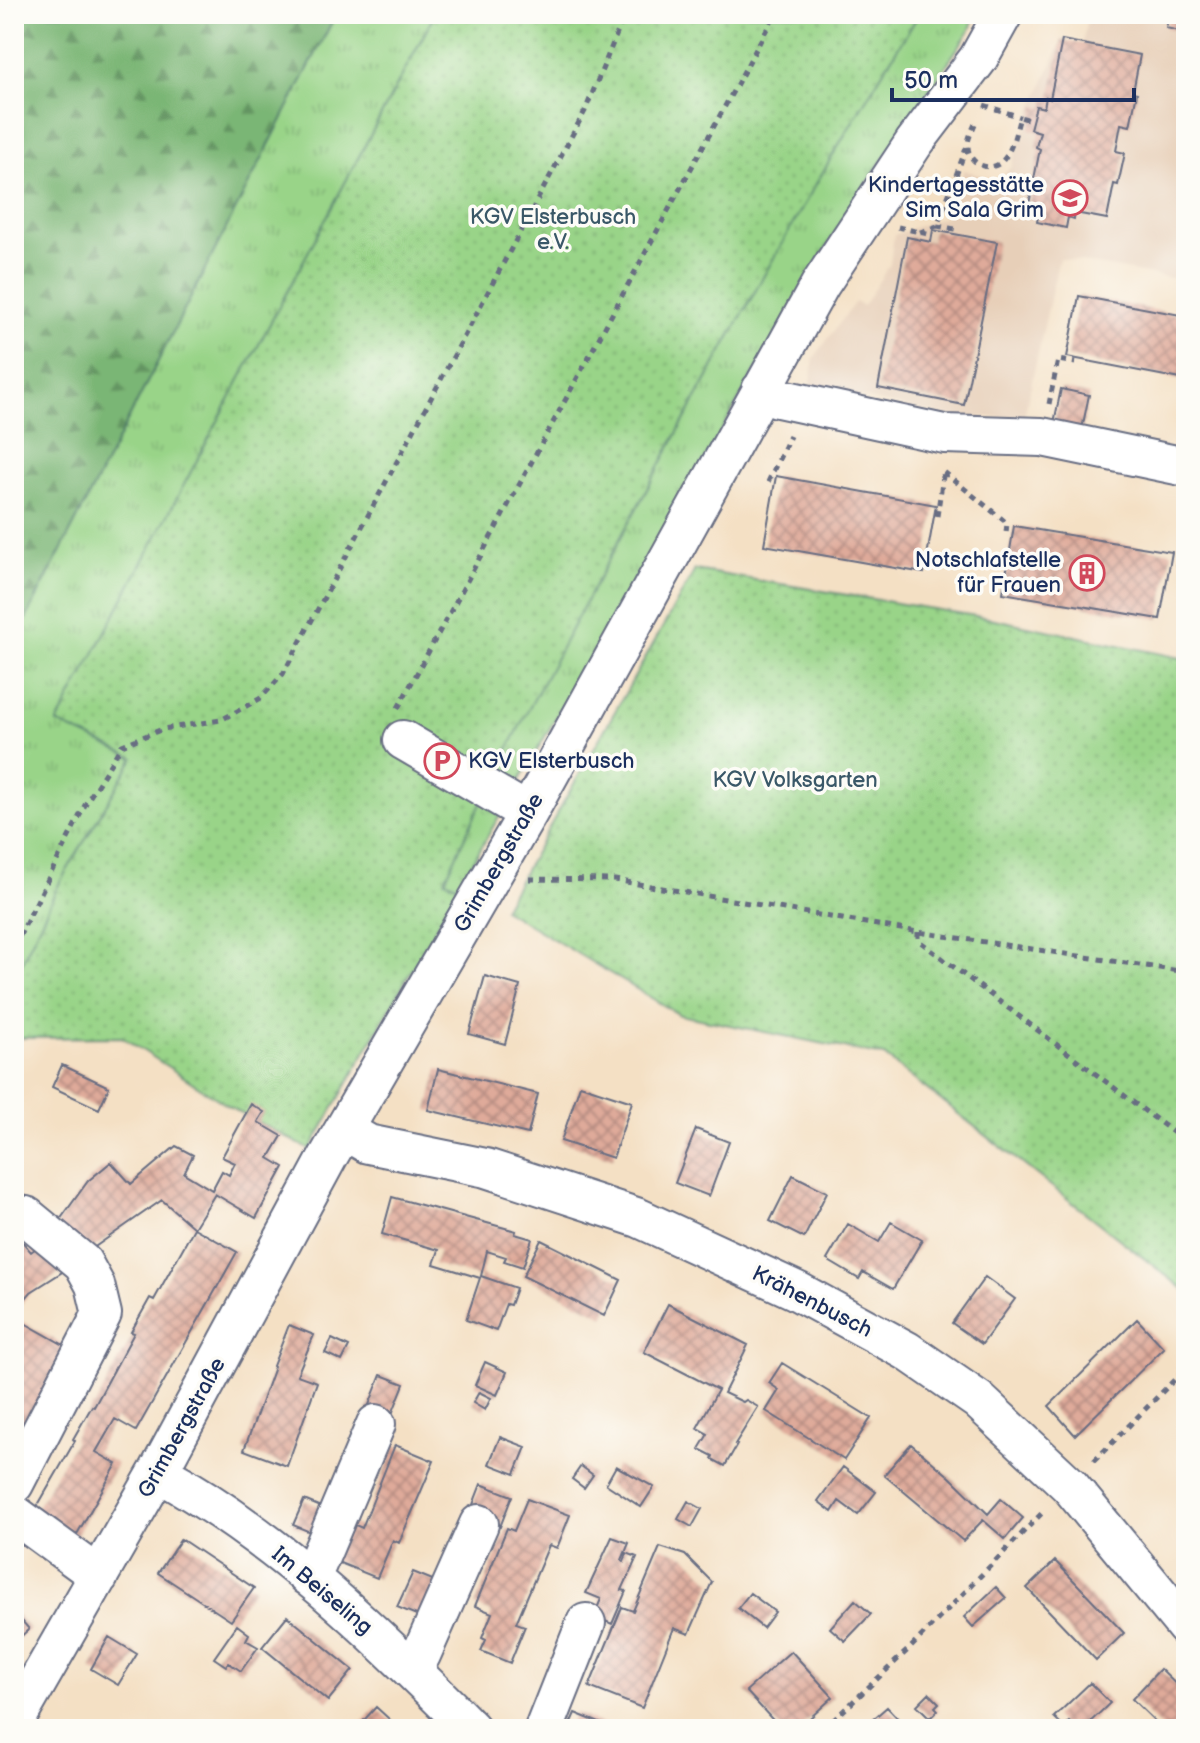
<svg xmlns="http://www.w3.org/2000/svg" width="1200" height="1743" viewBox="0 0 1200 1743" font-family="'Balsamiq Sans',sans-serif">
  <defs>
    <pattern id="grass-tufts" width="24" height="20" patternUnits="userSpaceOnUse" patternTransform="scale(2)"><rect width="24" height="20" fill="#99d488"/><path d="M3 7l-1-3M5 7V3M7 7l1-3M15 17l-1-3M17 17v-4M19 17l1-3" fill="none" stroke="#83b678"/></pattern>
    <pattern id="forest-firs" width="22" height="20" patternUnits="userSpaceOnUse" patternTransform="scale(2)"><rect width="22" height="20" fill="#7ab674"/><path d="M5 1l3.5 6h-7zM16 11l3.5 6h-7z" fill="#639462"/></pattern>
    <pattern id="park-dots" width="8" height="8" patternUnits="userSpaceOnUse" patternTransform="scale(2)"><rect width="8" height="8" fill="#99d488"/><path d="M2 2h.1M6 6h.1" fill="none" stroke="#83b678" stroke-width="1.8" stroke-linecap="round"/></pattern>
    <pattern id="building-cross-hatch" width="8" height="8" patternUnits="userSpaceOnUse" patternTransform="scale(2)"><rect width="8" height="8" fill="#dfaa9a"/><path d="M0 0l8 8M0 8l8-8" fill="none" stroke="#b48b81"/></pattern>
  </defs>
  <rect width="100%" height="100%" fill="#fdfcf7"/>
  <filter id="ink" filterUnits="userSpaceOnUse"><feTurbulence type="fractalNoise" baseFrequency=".0125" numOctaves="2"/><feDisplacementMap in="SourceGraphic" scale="16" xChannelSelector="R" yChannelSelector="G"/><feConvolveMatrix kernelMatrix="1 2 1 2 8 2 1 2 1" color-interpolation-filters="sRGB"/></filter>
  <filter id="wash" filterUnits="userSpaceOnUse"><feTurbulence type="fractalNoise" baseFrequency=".006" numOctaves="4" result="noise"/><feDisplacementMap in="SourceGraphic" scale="32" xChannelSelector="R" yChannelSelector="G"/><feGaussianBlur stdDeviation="1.8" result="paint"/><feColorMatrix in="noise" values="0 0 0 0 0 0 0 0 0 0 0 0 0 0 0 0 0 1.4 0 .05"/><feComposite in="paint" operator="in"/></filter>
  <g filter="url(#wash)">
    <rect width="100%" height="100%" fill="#f4e0c4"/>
    <!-- built -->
    <path fill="#e7cfb8" d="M1088 14H1186V281L1059 258 1024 417H956L810 387 814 358 855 302 863 306 890 264 894 235 946 216 964 170 996 180 1011 167 1019 141 1062 40 1082 45Z"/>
    <!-- grass -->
    <path fill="url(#grass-tufts)" stroke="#5a8273" stroke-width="2" d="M336 14H435L58 723 134 758 59 884 14 979V642Z
      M919 14H975L970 30 846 214 459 886 445 880C506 744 579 613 651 482 736 324 822 166 919 14Z"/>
    <!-- forest -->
    <path fill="url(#forest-firs)" stroke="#4a7269" stroke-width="2" d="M14 14H336L14 642Z"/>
    <!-- park -->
    <path fill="url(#park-dots)" stroke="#5a8273" stroke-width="2" d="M435 14H919C821 167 735 327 648 487 578 617 506 745 445 880L459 886 310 1150 230 1107 122 1037 14 1038V979L59 884 134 758 57 723Z
      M695 570 994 619 1186 659V1291L884 1056 680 1015 503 909Z"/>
    <g id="blocks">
      <!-- building -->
      <path fill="url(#building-cross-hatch)" d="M1169 14H1184L1180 31 1166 28Z
        M1062 40 1140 55 1133 92 1137 93 1130 126 1121 124 1116 151 1125 153 1118 185 1114 184 1107 219 1075 213 1074 219 1068 217 1066 228 1037 222 1039 211 1028 209 1040 149 1036 147 1040 132 1030 129 1036 106 1044 108 1046 97 1050 99Z
        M933 230 997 242 964 405 878 388 907 237 931 242Z
        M1079 296 1186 316V380L1067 357Z
        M1061 389 1089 395 1082 429 1054 423Z
        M776 476 936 505 924 573 764 545Z
        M1014 526 1172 552 1160 619 1003 593Z
        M485 976 520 986 505 1044 469 1034Z
        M62 1065 109 1087 99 1109 52 1087Z
        M438 1069 538 1094 528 1134 428 1110Z
        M580 1085 632 1102 613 1158 561 1141Z
        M251 1104 264 1112 258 1122 282 1136 269 1158 284 1167 256 1218 215 1194 194 1228 162 1200 89 1251 57 1224 88 1181 111 1162 131 1184 176 1146 193 1155 184 1173 212 1190 222 1171 229 1175 235 1163 222 1157Z
        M696 1129 729 1142 709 1196 675 1183Z
        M793 1175 827 1192 804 1238 770 1221Z
        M392 1197 516 1231 515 1234 532 1239 523 1267 504 1261 506 1257 487 1251 481 1276 516 1288 510 1305 506 1304 496 1331 466 1320 480 1278 434 1264 439 1250 382 1234Z
        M891 1222 922 1240 893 1289 863 1272 859 1279 827 1260 848 1224 879 1242Z
        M194 1228 237 1252 136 1431 115 1419 96 1452 117 1464 76 1536 34 1512 75 1441 73 1439 92 1406 94 1407 134 1333 131 1332 150 1298 154 1300Z
        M14 1232 31 1252 44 1242 70 1267 31 1292 14 1312Z
        M541 1240 621 1280 604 1316 523 1276Z
        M985 1277 1015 1299 982 1344 952 1323Z
        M668 1304 748 1345 724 1393 743 1402 746 1400 758 1407 735 1444 737 1445 725 1466 712 1459 713 1456 699 1449 708 1434 697 1428 718 1390 644 1352Z
        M14 1317 69 1348 14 1447Z
        M1137 1319 1164 1348 1075 1435 1049 1406Z
        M289 1325 314 1335 297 1375 317 1382 287 1466 244 1450 274 1367 273 1366Z
        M332 1339 349 1347 342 1361 325 1353Z
        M485 1362 507 1372 497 1395 475 1385Z
        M782 1363 871 1418 844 1460 766 1411 779 1390 769 1383Z
        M381 1375 404 1384 390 1419 367 1410Z
        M479 1392 491 1398 485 1410 473 1403Z
        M500 1437 526 1447 515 1474 489 1464Z
        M911 1444 950 1477 988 1514 1001 1499 1023 1518 1005 1539 983 1520 963 1541 884 1475Z
        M395 1445 434 1461 399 1543 393 1540 377 1578 330 1559 346 1521 362 1528Z
        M581 1466 593 1475 584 1488 572 1479Z
        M616 1466 654 1487 641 1507 606 1484Z
        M843 1467 876 1492 858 1515 839 1501 832 1512 818 1501Z
        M481 1484 512 1496 500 1527 469 1515Z
        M527 1499 570 1515 557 1548 549 1545 516 1623 525 1626 510 1663 481 1651 486 1640 482 1638 492 1613 475 1606 507 1528 514 1531Z
        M304 1500 321 1507 310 1532 293 1525Z
        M688 1501 702 1509 692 1527 678 1519Z
        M612 1537 629 1543 622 1560 624 1562 627 1553 637 1557 622 1590 626 1591 612 1624 594 1616 601 1599 586 1593Z
        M181 1539 254 1588 231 1621 158 1573Z
        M660 1547 685 1555 712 1582 689 1634 674 1628 642 1708 589 1687 622 1607 633 1611Z
        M1055 1561 1124 1633 1096 1660 1027 1588Z
        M413 1572 440 1583 426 1619 397 1607Z
        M996 1587 1006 1598 973 1627 964 1617Z
        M750 1593 775 1612 763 1628 738 1608Z
        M855 1600 871 1614 845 1641 830 1628Z
        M14 1612 29 1629 14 1643Z
        M287 1616 353 1670 328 1701 262 1647Z
        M237 1625 249 1634 246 1640 258 1647 241 1671 229 1663 226 1666 214 1658Z
        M109 1637 137 1654 118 1685 91 1669Z
        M791 1651 833 1697 798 1729H781L746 1691Z
        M1160 1669 1186 1694V1729H1163L1132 1699Z
        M1090 1683 1110 1703 1083 1729H1076L1069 1722 1064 1727 1054 1717Z
        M929 1693 939 1703 935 1707 938 1710 930 1718 917 1705Z
        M376 1707 400 1729H356Z
        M887 1707 908 1729H881L872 1720Z
        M575 1713 614 1729H568Z"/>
    </g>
  </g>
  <g filter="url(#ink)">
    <use href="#blocks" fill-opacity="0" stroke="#676d82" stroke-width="2"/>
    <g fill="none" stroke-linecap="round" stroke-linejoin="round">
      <defs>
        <path id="minor" d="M761 390 778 398 944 434 1042 437 1186 467
          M403 740 528 813
          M344 1130 368 1144 486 1168 639 1218 797 1291 907 1351 978 1400 1070 1486 1186 1627
          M14 1214 26 1216 83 1263 95 1285 102 1314 14 1484
          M158 1472C276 1537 377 1634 471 1729
          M14 1514 99 1576
          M307 1576 317 1564 376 1424
          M410 1667 421 1655 479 1524
          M14 1723 158 1472 328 1157 528 813 820 285 914 143 978 59 1003 14
          M544 1729 586 1623"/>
      </defs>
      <!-- minor casing -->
      <use href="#minor" stroke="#676d82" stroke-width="42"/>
      <!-- path -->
      <path stroke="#676d82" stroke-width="5" stroke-dasharray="6 6" stroke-linecap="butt" d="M984 105 1020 117
        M975 124C972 131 967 140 968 147 969 166 993 174 1004 159 1013 148 1016 130 1020 117L1027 119
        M937 226 960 230
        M898 227 932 235
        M920 232 937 226 967 146
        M1049 404 1058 360 1076 363
        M944 472 1007 523 1006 533
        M768 482 790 436
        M937 516 944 470
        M1178 566 1186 522
        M398 708 775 14
        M529 879 615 880 918 932 1186 972
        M918 932V940L1186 1142
        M14 947 86 803 122 745 163 729 221 720 261 698 283 674 585 111 625 14
        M1094 1461 1186 1368
        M824 1729 911 1647 1045 1510"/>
      <!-- minor -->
      <use href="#minor" stroke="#fff" stroke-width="38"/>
    </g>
  </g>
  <!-- icons -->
  <defs>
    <symbol id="school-ring" viewBox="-11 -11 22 22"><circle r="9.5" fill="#fdfcf7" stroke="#d1495b" stroke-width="1.5"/><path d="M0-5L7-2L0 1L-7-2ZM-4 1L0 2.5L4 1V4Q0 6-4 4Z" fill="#d1495b"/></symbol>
    <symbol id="building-ring" viewBox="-11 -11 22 22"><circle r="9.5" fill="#fdfcf7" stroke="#d1495b" stroke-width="1.5"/><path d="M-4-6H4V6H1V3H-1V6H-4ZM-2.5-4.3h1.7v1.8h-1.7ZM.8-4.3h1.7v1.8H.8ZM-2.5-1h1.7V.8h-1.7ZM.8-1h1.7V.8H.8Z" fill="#d1495b"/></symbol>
    <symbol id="parking-ring" viewBox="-11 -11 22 22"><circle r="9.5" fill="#fdfcf7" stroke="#d1495b" stroke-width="1.5"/><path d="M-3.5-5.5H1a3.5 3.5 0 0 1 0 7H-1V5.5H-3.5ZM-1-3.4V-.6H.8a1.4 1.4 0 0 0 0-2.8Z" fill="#d1495b"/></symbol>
  </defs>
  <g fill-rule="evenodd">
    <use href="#school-ring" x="1050" y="178" width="40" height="40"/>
    <use href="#building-ring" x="1067" y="553" width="40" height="40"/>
    <use href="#parking-ring" x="422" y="741" width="40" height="40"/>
  </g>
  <g text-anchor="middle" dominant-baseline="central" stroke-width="7" stroke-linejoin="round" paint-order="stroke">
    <!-- poi labels -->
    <g font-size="22" fill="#1b2f5e" stroke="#fdfcf7" text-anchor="end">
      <text x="1044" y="185">Kindertagesstätte<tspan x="1044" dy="25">Sim Sala Grim</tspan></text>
      <text x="1061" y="560">Notschlafstelle<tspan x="1061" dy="25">für Frauen</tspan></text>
      <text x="468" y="761" text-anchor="start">KGV Elsterbusch</text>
    </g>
    <!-- park labels -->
    <g font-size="22" fill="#3a5868" stroke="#fdfcf7">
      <text x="553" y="217">KGV Elsterbusch<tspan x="553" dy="25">e.V.</tspan></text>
      <text x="795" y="780">KGV Volksgarten</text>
    </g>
    <!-- street labels -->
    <g font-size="22" fill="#1b2f5e" stroke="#fdfcf7">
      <text transform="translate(499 863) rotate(-60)">Grimbergstraße</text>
      <text transform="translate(812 1302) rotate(27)">Krähenbusch</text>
      <text transform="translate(182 1428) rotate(-61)">Grimbergstraße</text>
      <text transform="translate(322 1591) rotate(40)">Im Beiseling</text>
    </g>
  </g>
  <!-- margin -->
  <rect width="1200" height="1743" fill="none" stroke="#fdfcf7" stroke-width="48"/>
  <!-- scale -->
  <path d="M892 88v12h242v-12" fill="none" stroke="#1b2f5e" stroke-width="4"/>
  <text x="904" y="88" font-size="24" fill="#1b2f5e" stroke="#fdfcf7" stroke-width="6" paint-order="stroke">50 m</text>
</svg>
